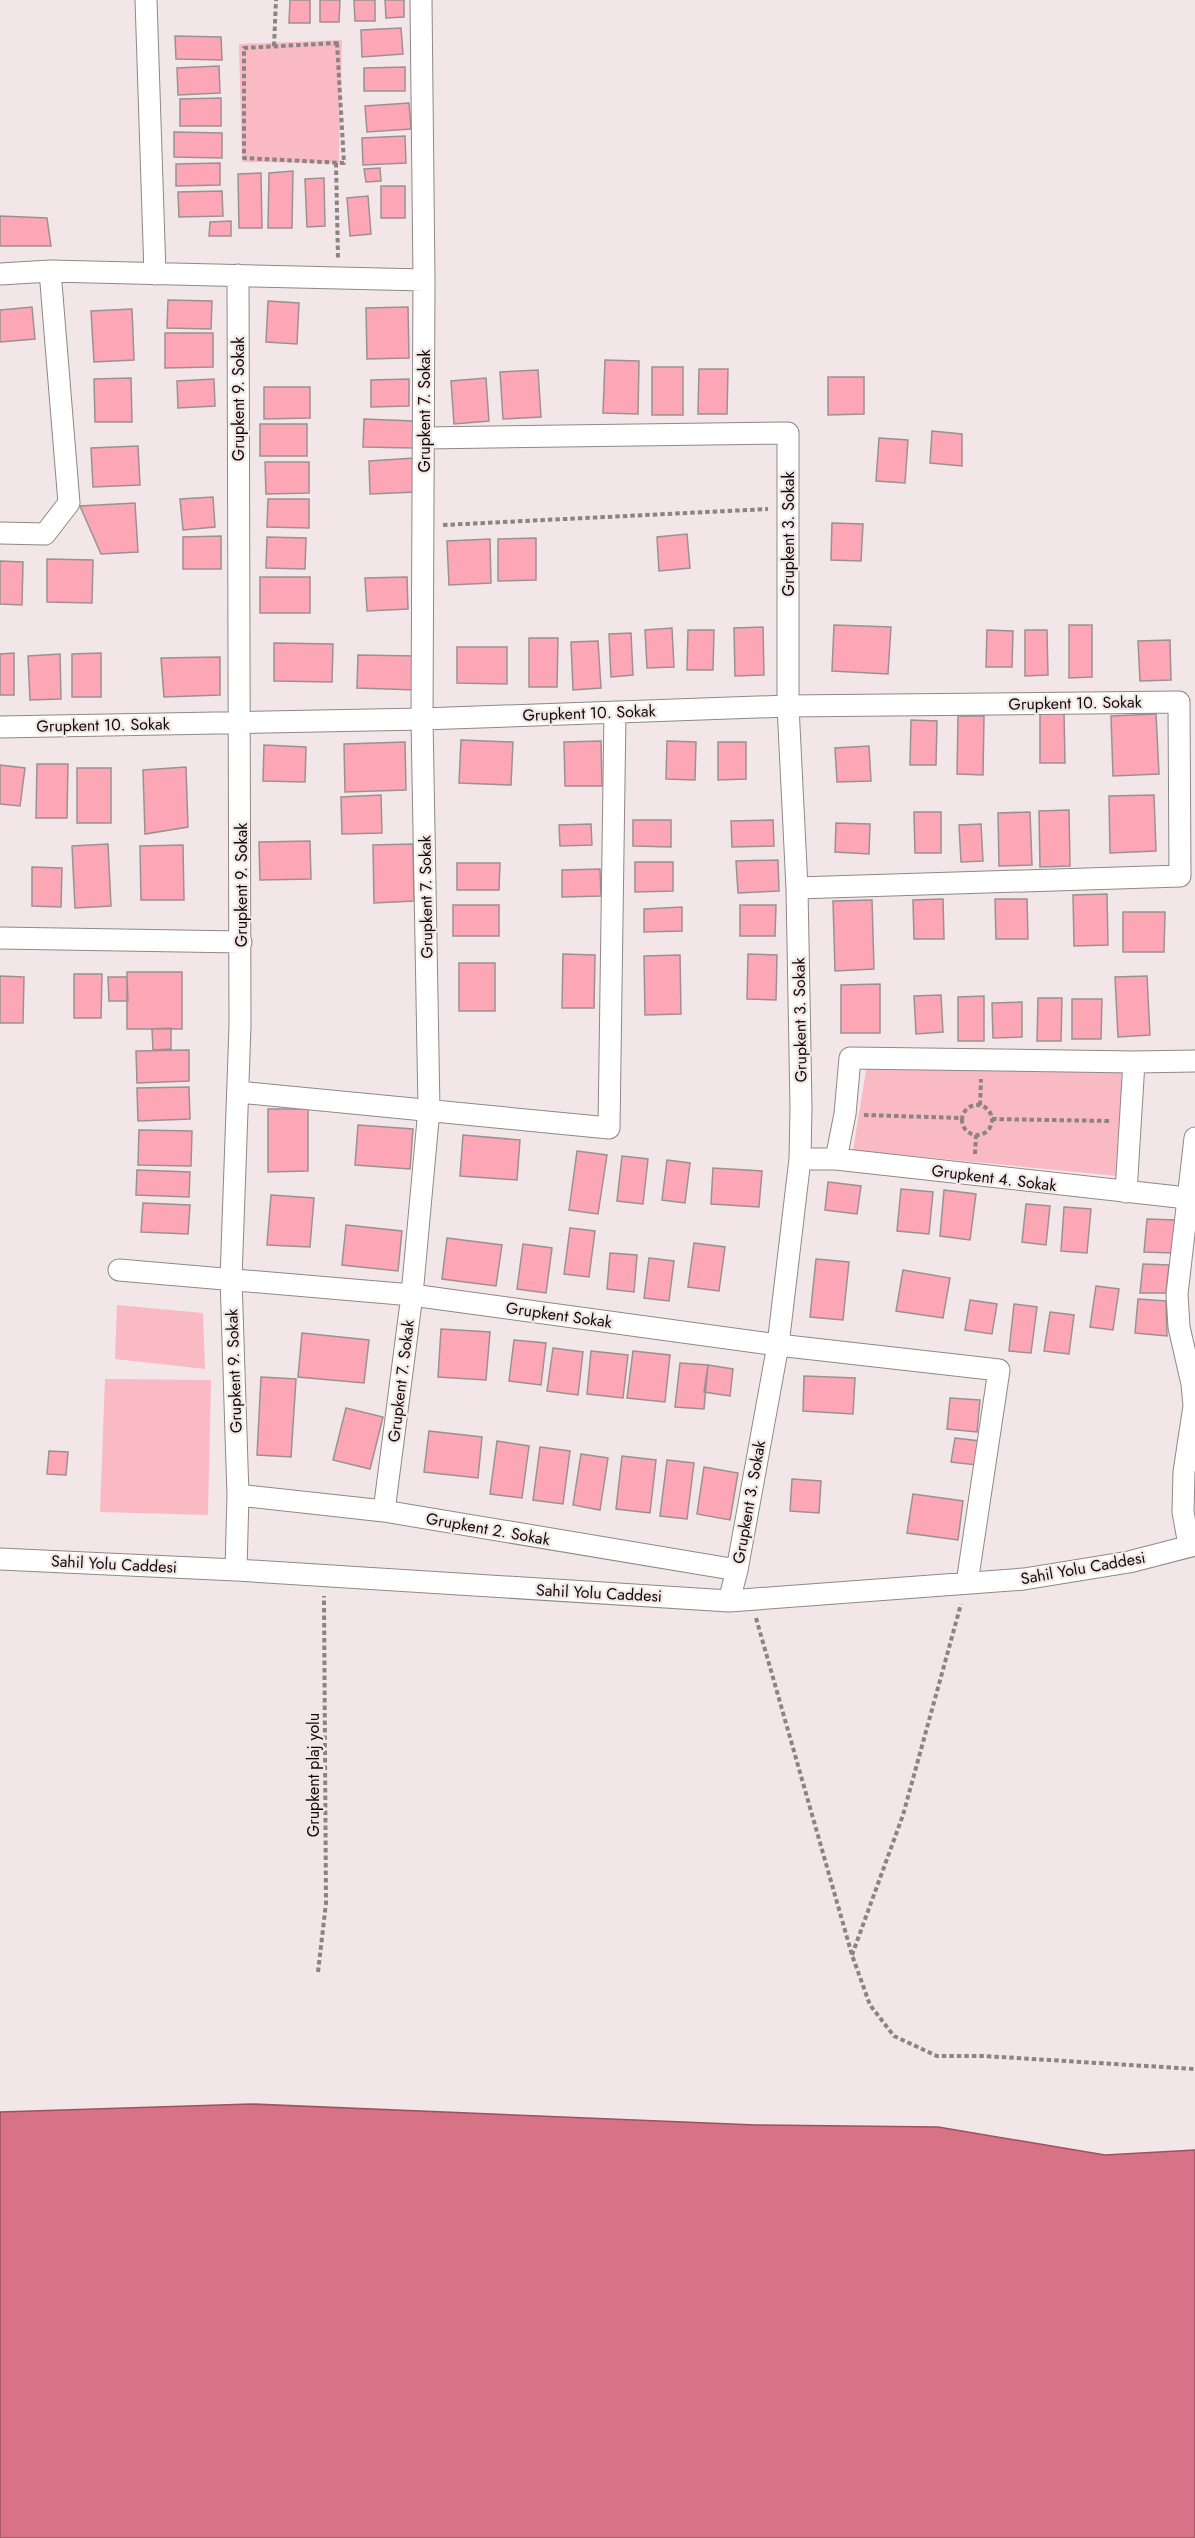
<svg xmlns="http://www.w3.org/2000/svg" width="1195" height="2538" viewBox="0 0 1195 2538" font-family="Jost,sans-serif">
  <rect width="100%" height="100%" fill="#f2e6e8"/>
  <!-- green -->
  <path fill="#f9bac4" d="M342 40 339 163 242 162 239 44Z
    M867 1065 1123 1070 1116 1176 853 1150Z
    M117 1305 203 1313 205 1369 115 1359Z
    M105 1379 211 1380 208 1515 100 1512Z"/>
  <!-- water -->
  <path fill="#d77287" stroke="#9b5362" stroke-width="1.5" d="M251 2104 756 2125 938 2127 1105 2155 1195 2150V2538H0V2112Z"/>
  <!-- building -->
  <path fill="#fda7b6" stroke="#9b9192" stroke-width="1.5" d="M290 0H310V23H289Z
    M320 0H340L339 22H320Z
    M354 0H375V21H355Z
    M385 0H404V17L386 18Z
    M401 28 403 54 362 57 361 30Z
    M175 36 221 37 222 60 176 59Z
    M219 66 220 93 178 95 177 68Z
    M405 67V91H364V68Z
    M221 98V126H180V99Z
    M409 103 411 129 367 132 365 106Z
    M174 132 222 133V158L174 157Z
    M405 136 406 163 363 165 362 138Z
    M220 163V185L176 186V164Z
    M380 168 381 181 366 182 364 169Z
    M293 171 292 228H268L269 173Z
    M261 173 262 228H239L238 174Z
    M324 178 325 226 307 227 305 179Z
    M381 186H405V218H381Z
    M222 191 223 216 179 217 178 192Z
    M368 196 371 234 350 236 347 198Z
    M0 216 47 218 51 246H0Z
    M231 221V236H209L210 222Z
    M168 300 212 301 211 329 167 328Z
    M268 301 299 303 297 344 266 342Z
    M32 307 35 339 0 342V310Z
    M408 307 409 358 367 359 366 308Z
    M132 309 134 360 94 362 91 311Z
    M165 333H213V367L165 368Z
    M605 360 639 361 638 414 603 413Z
    M652 367H683V415H652Z
    M699 369H728L727 414H698Z
    M538 370 541 417 503 419 500 372Z
    M828 377H864V414L828 415Z
    M131 378 132 422H95L94 379Z
    M486 378 489 421 454 424 451 381Z
    M214 379 215 406 178 408 177 381Z
    M409 379V406L371 407V380Z
    M264 387H310V418L264 419Z
    M364 419 413 421V448L363 447Z
    M260 424H307V456H260Z
    M932 431 962 434V466L930 463Z
    M879 438 908 440 905 483 876 481Z
    M138 446 140 485 93 487 91 448Z
    M414 458 416 492 370 494 369 461Z
    M265 462H309V493L266 494Z
    M213 497 215 527 183 530 180 499Z
    M268 499H309V528L267 527Z
    M135 503 138 552 101 554 80 506Z
    M832 523 863 524 861 561 831 560Z
    M687 534 690 568 659 571 657 537Z
    M221 536V569H183V537Z
    M267 537 306 538 305 569 266 568Z
    M536 538V580L498 581V539Z
    M490 539 491 583 449 585 447 541Z
    M47 559 93 560 92 603 47 602Z
    M0 561 23 562 22 605 0 604Z
    M260 577H310V613H260Z
    M407 577 408 609 367 611 365 578Z
    M834 625 891 627 888 674 832 671Z
    M1069 625H1092V677L1069 678Z
    M763 627 764 675 735 676 734 628Z
    M672 628 674 667 647 668 645 630Z
    M688 630H714L713 670H687Z
    M987 630 1013 631 1012 667H986Z
    M1025 630H1047L1048 675 1025 676Z
    M631 633 633 675 611 677 609 634Z
    M529 638H558L557 687H529Z
    M1170 640 1171 680 1140 681 1138 641Z
    M598 641 601 688 573 690 571 642Z
    M274 643 333 644 332 682 274 681Z
    M457 647H507V684L457 683Z
    M14 653V695H0V654Z
    M101 653V697H72V654Z
    M60 654 61 699 30 700 28 656Z
    M358 655 417 656 416 690 357 688Z
    M220 657V695L164 697 161 658Z
    M1040 712H1064L1065 763H1040Z
    M1156 714 1159 774 1113 776 1111 716Z
    M958 716H984L983 775 957 774Z
    M911 720 937 721 936 765H910Z
    M461 740 513 742 511 785 459 783Z
    M601 741 602 786H565L564 742Z
    M667 741 696 742 695 780 666 779Z
    M405 742 406 790 345 792 344 744Z
    M718 742H746V779L718 780Z
    M264 745 306 747 305 782 263 781Z
    M869 746 871 781 837 782 835 748Z
    M37 764H68L67 818H36Z
    M0 765 25 768 20 806 0 804Z
    M186 767 188 827 145 834 143 770Z
    M77 768H111V823H77Z
    M381 795 382 833 342 834 341 797Z
    M1154 795 1156 851 1110 853 1109 796Z
    M1069 810 1070 866 1040 867 1039 811Z
    M914 812H941V853H915Z
    M1030 812 1032 865 999 866 998 813Z
    M633 820H671V847L633 846Z
    M773 820 774 846 732 847 731 821Z
    M836 823 870 824 869 854 835 852Z
    M591 824 592 845 560 846 559 825Z
    M981 824 983 861 961 862 959 825Z
    M310 841 311 879 260 880 259 842Z
    M108 844 111 906 75 908 72 846Z
    M413 844 414 901 374 903 373 845Z
    M183 845 184 900H141L140 846Z
    M778 860 779 891 738 893 736 861Z
    M635 862H673V891L635 892Z
    M457 863H500L499 890H457Z
    M32 867 62 868 61 907 32 906Z
    M600 869 601 896 562 897V870Z
    M1107 894 1108 945 1074 946 1073 895Z
    M943 899 944 939H914L913 900Z
    M995 899H1027L1028 939H996Z
    M872 900 874 969 835 971 833 901Z
    M453 905H499V936H453Z
    M740 905H776L775 936H740Z
    M682 907V931L644 932V909Z
    M1123 912H1165L1164 952H1123Z
    M563 954 595 955 594 1008H562Z
    M748 954 777 955 776 1000 747 999Z
    M680 955 681 1014 645 1015 644 956Z
    M459 963H495V1011H459Z
    M127 972H182V1029H127Z
    M74 974H102L101 1018H74Z
    M0 976 24 977 23 1023H0Z
    M1147 976 1150 1035 1118 1037 1115 977Z
    M108 977H127L128 1001H109Z
    M880 984V1033H841V985Z
    M941 995 943 1032 916 1034 914 996Z
    M984 996V1041H958V997Z
    M1038 998H1062L1061 1041H1037Z
    M1072 999H1102L1101 1039H1072Z
    M1022 1002V1037L993 1038 992 1003Z
    M171 1028V1049L153 1050 152 1029Z
    M189 1050V1081L137 1083 136 1051Z
    M189 1087 190 1119 138 1121 137 1088Z
    M268 1109H308V1171L268 1172Z
    M358 1125 413 1129 410 1169 355 1165Z
    M139 1130 192 1131 191 1166 138 1165Z
    M463 1135 520 1140 517 1180 460 1176Z
    M577 1151 607 1155 598 1214 569 1210Z
    M622 1156 648 1159 643 1204 617 1201Z
    M667 1160 690 1163 685 1203 662 1200Z
    M713 1168 762 1171 759 1207 711 1204Z
    M137 1170 190 1172 189 1197 136 1195Z
    M828 1182 861 1186 857 1214 825 1210Z
    M901 1189 933 1192 929 1234 897 1231Z
    M944 1190 976 1194 970 1240 940 1236Z
    M271 1195 314 1198 310 1247 267 1245Z
    M143 1203 190 1205 188 1234 141 1232Z
    M1026 1204 1050 1206 1046 1245 1022 1242Z
    M1064 1207 1091 1209 1087 1253 1061 1251Z
    M1147 1219 1176 1220 1173 1253 1144 1252Z
    M346 1225 402 1231 398 1271 342 1265Z
    M570 1228 595 1231 589 1277 564 1274Z
    M447 1238 502 1245 496 1286 442 1279Z
    M694 1243 725 1247 719 1291 688 1287Z
    M523 1244 552 1248 546 1293 517 1289Z
    M610 1253 637 1255 634 1292 607 1289Z
    M649 1258 674 1261 669 1301 644 1298Z
    M816 1259 849 1262 843 1320 810 1317Z
    M1143 1264 1169 1265 1166 1293H1140Z
    M903 1270 950 1278 943 1318 896 1311Z
    M1096 1286 1119 1289 1113 1330 1090 1327Z
    M1138 1299 1166 1301 1167 1336 1135 1333Z
    M970 1300 997 1304 992 1334 965 1330Z
    M1014 1304 1037 1307 1031 1353 1009 1351Z
    M1050 1312 1074 1315 1069 1354 1044 1351Z
    M441 1329 490 1332 486 1380 438 1377Z
    M302 1333 369 1340 364 1383 298 1377Z
    M514 1340 546 1343 541 1385 509 1381Z
    M553 1348 583 1352 578 1395 547 1391Z
    M591 1351 628 1355 623 1398 587 1394Z
    M633 1351 670 1355 665 1402 627 1398Z
    M680 1363 708 1365 704 1409 675 1407Z
    M708 1365 733 1369 730 1396 704 1392Z
    M804 1376 855 1378 853 1414 803 1411Z
    M261 1377 296 1379 291 1457 257 1455Z
    M950 1398 980 1400 977 1432 947 1429Z
    M346 1408 383 1417 370 1469 333 1460Z
    M429 1431 482 1437 478 1478 424 1472Z
    M955 1438 980 1441 977 1465 951 1462Z
    M497 1441 529 1446 522 1498 490 1494Z
    M540 1447 570 1451 563 1504 533 1500Z
    M49 1451 68 1452 66 1475 47 1474Z
    M581 1454 608 1458 600 1510 573 1505Z
    M622 1456 656 1460 650 1513 616 1509Z
    M667 1460 694 1463 687 1519 660 1516Z
    M704 1467 738 1473 730 1520 697 1514Z
    M792 1479 821 1481 819 1513 790 1511Z
    M913 1494 963 1501 958 1540 907 1533Z"/>
  <g fill="none" stroke-linecap="round" stroke-linejoin="round">
    <defs>
      <path id="minor" d="M146 0 155 274
        M0 274 50 271 424 280
        M424 438 788 433V706L797 888 801 1107 800 1159 778 1345 737 1570 729 1601
        M0 533 45 534 69 503 50 271
        M0 727 422 719 788 706 1179 702 1180 876 797 888
        M0 938 241 942
        M1134 1062 1195 1061
        M238 1092 609 1128 615 712
        M800 1159H836L1187 1198
        M836 1159 845 1114 850 1058 1134 1062 1126 1192
        M119 1270 412 1295 778 1345 999 1370 967 1583
        M238 1495 384 1511 737 1570
        M384 1511 412 1295 429 1109 422 719 424 280 421 0
        M1189 1545 1183 1512 1184 1472 1194 1406 1192 1384 1179 1327 1177 1294 1195 1138
        M0 1559 236 1570 729 1601 1024 1579 1129 1562 1195 1545
        M236 1570 238 1495 231 1279 240 1026 238 275"/>
    </defs>
    <!-- minor casing -->
    <use href="#minor" stroke="#918788" stroke-width="23"/>
    <!-- path -->
    <path stroke="#8c8385" stroke-width="4" stroke-dasharray="4.5 3" stroke-linecap="butt" d="M337 43 344 163 244 158V48Z
      M274 46 276 0
      M336 163 338 259
      M443 525 768 509
      M980 1105 981 1079
      M962 1120a15 15 0 1 1 30 0a15 15 0 1 1-30 0Z
      M864 1115 962 1118
      M992 1119 1111 1121
      M975 1154 976 1135
      M756 1618 852 1955 870 2005 894 2036 937 2056H984L1195 2069
      M852 1955 903 1815 961 1604
      M318 1972 326 1903 324 1596"/>
    <!-- minor -->
    <use href="#minor" stroke="#fff" stroke-width="21"/>
  </g>
  <g text-anchor="middle" dominant-baseline="central" stroke-width="4.5" stroke-linejoin="round" paint-order="stroke">
    <!-- street labels -->
    <g font-size="16" fill="#0e0a0b" stroke="#f2e6e8">
      <text transform="translate(238 399) rotate(-90)">Grupkent 9. Sokak</text>
      <text transform="translate(424 411) rotate(-90)">Grupkent 7. Sokak</text>
      <text transform="translate(788 534) rotate(-90)">Grupkent 3. Sokak</text>
      <text transform="translate(1075 703) rotate(-1)">Grupkent 10. Sokak</text>
      <text transform="translate(589 713) rotate(-2)">Grupkent 10. Sokak</text>
      <text transform="translate(103 725) rotate(-1)">Grupkent 10. Sokak</text>
      <text transform="translate(241 885) rotate(-90)">Grupkent 9. Sokak</text>
      <text transform="translate(426 897) rotate(-91)">Grupkent 7. Sokak</text>
      <text transform="translate(800 1020) rotate(-91)">Grupkent 3. Sokak</text>
      <text transform="translate(994 1178) rotate(7)">Grupkent 4. Sokak</text>
      <text transform="translate(559 1315) rotate(8)">Grupkent Sokak</text>
      <text transform="translate(234 1371) rotate(-92)">Grupkent 9. Sokak</text>
      <text transform="translate(401 1381) rotate(-83)">Grupkent 7. Sokak</text>
      <text transform="translate(749 1502) rotate(-80)">Grupkent 3. Sokak</text>
      <text transform="translate(488 1529) rotate(10)">Grupkent 2. Sokak</text>
      <text transform="translate(114 1564) rotate(3)">Sahil Yolu Caddesi</text>
      <text transform="translate(1083 1568) rotate(-10)">Sahil Yolu Caddesi</text>
      <text transform="translate(599 1593) rotate(3)">Sahil Yolu Caddesi</text>
      <text transform="translate(313 1775) rotate(-90)">Grupkent plaj yolu</text>
    </g>
  </g>
</svg>
